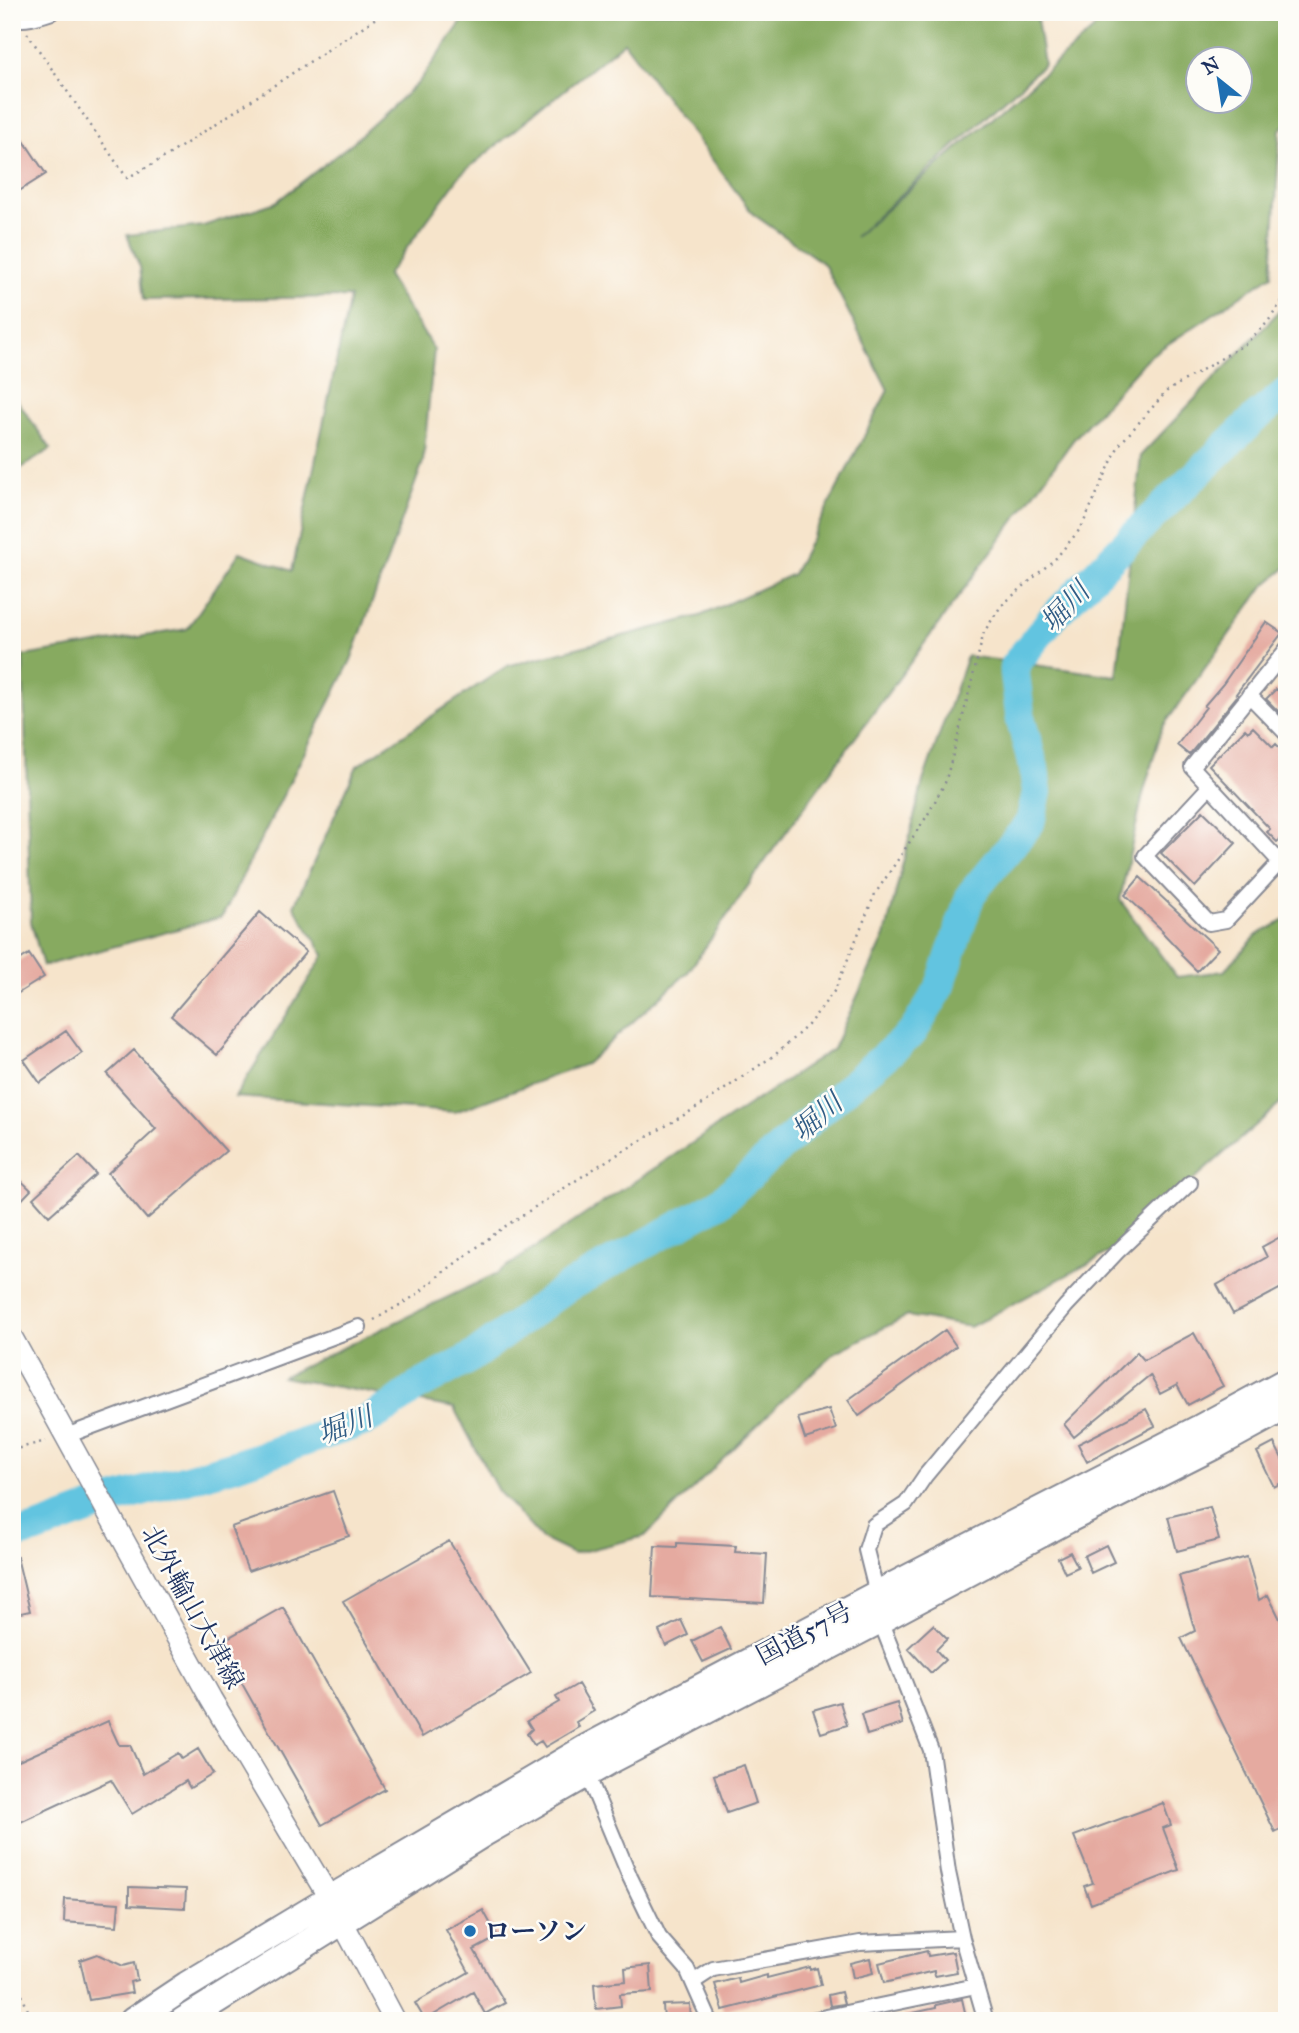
<svg xmlns="http://www.w3.org/2000/svg" width="1299" height="2033" viewBox="0 0 1299 2033" font-family="'IM FELL Great Primer','Noto Serif JP',serif">
  <rect width="100%" height="100%" fill="#fdfcf7"/>
  <filter id="ink" filterUnits="userSpaceOnUse"><feTurbulence type="fractalNoise" baseFrequency=".0143" numOctaves="2"/><feDisplacementMap in="SourceGraphic" scale="14" xChannelSelector="R" yChannelSelector="G"/><feConvolveMatrix kernelMatrix="1 2 1 2 8 2 1 2 1" color-interpolation-filters="sRGB"/></filter>
  <filter id="wash" filterUnits="userSpaceOnUse"><feTurbulence type="fractalNoise" baseFrequency=".00686" numOctaves="4" result="noise"/><feDisplacementMap in="SourceGraphic" scale="28" xChannelSelector="R" yChannelSelector="G"/><feGaussianBlur stdDeviation="1.57" result="paint"/><feColorMatrix in="noise" values="0 0 0 0 0 0 0 0 0 0 0 0 0 0 0 0 0 1.4 0 .05"/><feComposite in="paint" operator="in"/></filter>
  <g filter="url(#wash)">
    <rect width="100%" height="100%" fill="#f6e4cb"/>
    <!-- forest -->
    <path fill="#87aa60" stroke="#516c5f" stroke-width="2" fill-rule="evenodd" d="M469 12H1036L1044 64 855 237 1092 31 1106 12H1287V124L1280 130 1272 275 1147 358 1074 439 773 850 688 972 586 1064 455 1112 235 1097 324 955 294 906 357 766 507 666 700 616 793 574 888 390 824 264 753 214 624 42 461 174 387 275 434 350 423 462 351 660 222 917 43 966 31 922 23 656 187 629 240 552 292 571 350 297 144 300 140 267 127 235 203 226 276 202 352 143 418 83ZM1198 60H1240V102H1198Z
      M1287 303V567L1264 586 1162 728 1142 798 1120 900 1177 977 1224 971 1257 935 1287 919V1098L1112 1251 970 1327 907 1316 836 1352 790 1393 645 1536 573 1554 542 1539 498 1491 454 1408 282 1377 496 1274 833 1049 885 936 923 781 967 656 1117 676 1141 455Z
      M12 393 51 449 12 474Z"/>
    <g fill="none" stroke-linecap="round" stroke-linejoin="round">
      <!-- river -->
      <path stroke="#62c4e0" stroke-width="30" d="M12 1536 37 1529 117 1499 232 1466 365 1421 391 1406 415 1388 472 1357 566 1288 719 1203 823 1109 913 1032 939 989 971 894 1030 823 1037 792 1034 768 1021 721 1014 666 1053 617 1149 520 1255 418 1287 392"/>
    </g>
    <g id="blocks">
      <!-- building -->
      <path fill="#e5aaa0" d="M12 123 46 174 19 191 12 180Z
        M1266 622 1282 633 1236 694 1238 695 1189 755 1177 745 1206 707 1204 706 1223 684Z
        M1287 687V706L1280 713 1266 699 1276 689 1281 693Z
        M1253 727 1273 747 1276 744 1287 755V834L1277 842 1267 832 1270 829 1209 765 1245 729 1248 732Z
        M1203 811 1236 843 1195 887 1161 853Z
        M1140 877 1218 949 1197 971 1181 955 1182 953 1162 932 1163 931 1125 895Z
        M260 912 306 952 217 1055 171 1016Z
        M29 954 44 977 12 997V965Z
        M66 1031 82 1053 40 1083 24 1060Z
        M134 1050 226 1151 147 1219 108 1173 156 1129 107 1074Z
        M79 1156 96 1174 49 1216 33 1198Z
        M12 1172 31 1190 12 1210Z
        M1280 1237 1287 1250V1285L1233 1314 1217 1285 1267 1257 1262 1247Z
        M945 1330 956 1346 859 1416 848 1400Z
        M1194 1333 1223 1386 1188 1405 1177 1385 1160 1394 1150 1375 1074 1437 1064 1424 1137 1352 1144 1360Z
        M829 1409 836 1429 805 1439 798 1418Z
        M1146 1409 1155 1426 1087 1462 1078 1444Z
        M1274 1443 1287 1468V1480L1274 1487 1257 1452Z
        M333 1491 349 1536 248 1571 231 1527Z
        M1210 1507 1219 1540 1177 1551 1168 1517Z
        M449 1541 531 1673 422 1737 343 1601Z
        M677 1543 736 1546 735 1552 767 1554 764 1603 652 1597 655 1546 677 1547Z
        M1106 1545 1114 1562 1091 1573 1084 1556Z
        M1070 1552 1078 1567 1065 1573 1058 1558Z
        M17 1557 30 1611 12 1615V1558Z
        M1247 1557 1259 1600 1268 1595 1287 1633V1826L1275 1832 1181 1638 1195 1631 1179 1576Z
        M283 1607 385 1789 322 1825 219 1643Z
        M681 1620 688 1635 666 1646 659 1631Z
        M933 1625 947 1639 936 1650 945 1660 931 1673 908 1648Z
        M720 1627 731 1649 703 1662 692 1641Z
        M578 1684 594 1711 576 1722 579 1727 545 1747 541 1741 534 1745 527 1734 532 1729 527 1721 559 1702 556 1697Z
        M840 1702 847 1725 821 1733 813 1710Z
        M897 1703 903 1724 867 1735 861 1714Z
        M108 1721 119 1745H130L143 1774 178 1753 182 1759 198 1749 213 1774 190 1788 186 1781 132 1814 111 1780 12 1826V1764Z
        M744 1765 756 1803 727 1813 714 1775Z
        M1163 1803 1171 1825 1163 1828 1179 1870 1091 1904 1084 1886 1093 1883 1074 1836Z
        M129 1887 186 1889 185 1908 129 1905Z
        M65 1899 119 1903 117 1926 64 1922Z
        M483 1910 498 1937 474 1950 505 2003 485 2014 473 1992 425 2020 415 2003 469 1972 446 1930Z
        M927 1951 928 1956 953 1952 957 1972 935 1976 934 1971 884 1983 879 1963Z
        M97 1954 123 1966 134 1963 137 1980 130 1982 132 1993 89 2000 80 1960Z
        M870 1958 873 1973 853 1978 850 1963Z
        M650 1965 652 1992 620 1994 621 2006 596 2009 594 1984 626 1981 625 1968Z
        M810 1967V1970L817 1968 821 1985 723 2010 715 1984 738 1978 739 1983 767 1975V1978Z
        M841 1992 844 2004 830 2006 828 1995Z
        M962 1999 967 2021H905L904 2015 936 2008V2005Z
        M690 2004 691 2021H664L663 2005Z"/>
    </g>
  </g>
  <g filter="url(#ink)">
    <use href="#blocks" fill-opacity="0" stroke="#888a94" stroke-width="2"/>
    <g fill="none" stroke-linecap="round" stroke-linejoin="round">
      <defs>
        <path id="street" d="M12 17C24 22 40 16 52 12
          M1287 649 1192 767 1280 862 1287 856
          M1249 695 1287 734
          M1210 786 1145 856 1209 923 1226 920 1280 862
          M66 1436 359 1327
          M587 1774 630 1877 659 1937 687 1969 710 2021
          M693 1982 713 1969 860 1943 962 1938
          M807 2021 976 1986
          M986 2021 962 1938 948 1872 931 1750 880 1620 877 1594 866 1550 874 1525 906 1504 925 1476 1066 1306 1117 1252 1190 1183"/>
        <path id="secondary" d="M12 1338 211 1699 330 1899 395 2021"/>
        <path id="highway" d="M133 2021 187 1985 330 1899 588 1747 877 1594 1200 1428 1287 1381
          M183 2021 484 1833 611 1760 880 1620 1067 1520 1212 1447 1287 1406"/>
      </defs>
      <!-- street casing -->
      <use href="#street" stroke="#888a94" stroke-width="18"/>
      <!-- secondary casing -->
      <use href="#secondary" stroke="#888a94" stroke-width="24"/>
      <!-- highway casing -->
      <use href="#highway" stroke="#888a94" stroke-width="30"/>
      <!-- path -->
      <path stroke="#888a94" stroke-width="2.5" stroke-dasharray="2 5" stroke-linecap="butt" d="M27 33 127 178 167 156 385 12
        M374 1320 415 1296 441 1274 504 1227 603 1163 706 1102 776 1054 808 1025 835 990 875 894 927 816 945 783 958 736 984 632 1001 606 1056 558 1081 528 1119 445 1167 391 1245 344 1267 323 1287 294
        M12 1450 46 1441
        M12 1969 32 2021"/>
      <!-- street -->
      <use href="#street" stroke="#fff" stroke-width="14"/>
      <!-- secondary -->
      <use href="#secondary" stroke="#fff" stroke-width="21"/>
      <!-- highway -->
      <use href="#highway" stroke="#fff" stroke-width="26"/>
    </g>
  </g>
  <!-- markers -->
  <circle fill="#1f6fb2" stroke="#fdfcf7" stroke-width="2.5" cx="470" cy="1931" r="7"/>
  <g text-anchor="middle" dominant-baseline="central" stroke-width="5" stroke-linejoin="round" paint-order="stroke">
    <!-- street labels -->
    <g font-size="26" fill="#1b2f5e" stroke="#fdfcf7">
      <text transform="translate(193 1607) rotate(61)">北外輪山大津線</text>
      <text transform="translate(804 1633) rotate(-28)">国道57号</text>
    </g>
    <!-- poi labels -->
    <g font-size="26" font-weight="bold" fill="#1b2f5e" stroke="#fdfcf7" text-anchor="start">
      <text x="484" y="1931">ローソン</text>
    </g>
    <!-- water labels -->
    <g font-size="28" font-style="italic" fill="#305c85" stroke="#fdfcf7">
      <text transform="translate(1065 607) rotate(-47)">堀川</text>
      <text transform="translate(817 1117) rotate(-41)">堀川</text>
      <text transform="translate(345 1425) rotate(-21)">堀川</text>
    </g>
  </g>
  <!-- margin -->
  <rect width="1299" height="2033" fill="none" stroke="#fdfcf7" stroke-width="42"/>
  <!-- north arrow -->
  <g transform="translate(1219 80) rotate(330)"><circle r="33" fill="#fdfcf7" stroke="#a3aaba" stroke-width="2"/>
  <path d="M0-5L12 26L0 18L-12 26Z" fill="#1f6fb2"/>
  <text y="-10" font-size="19" font-weight="bold" text-anchor="middle" fill="#1b2f5e">N</text>
  </g>
</svg>
